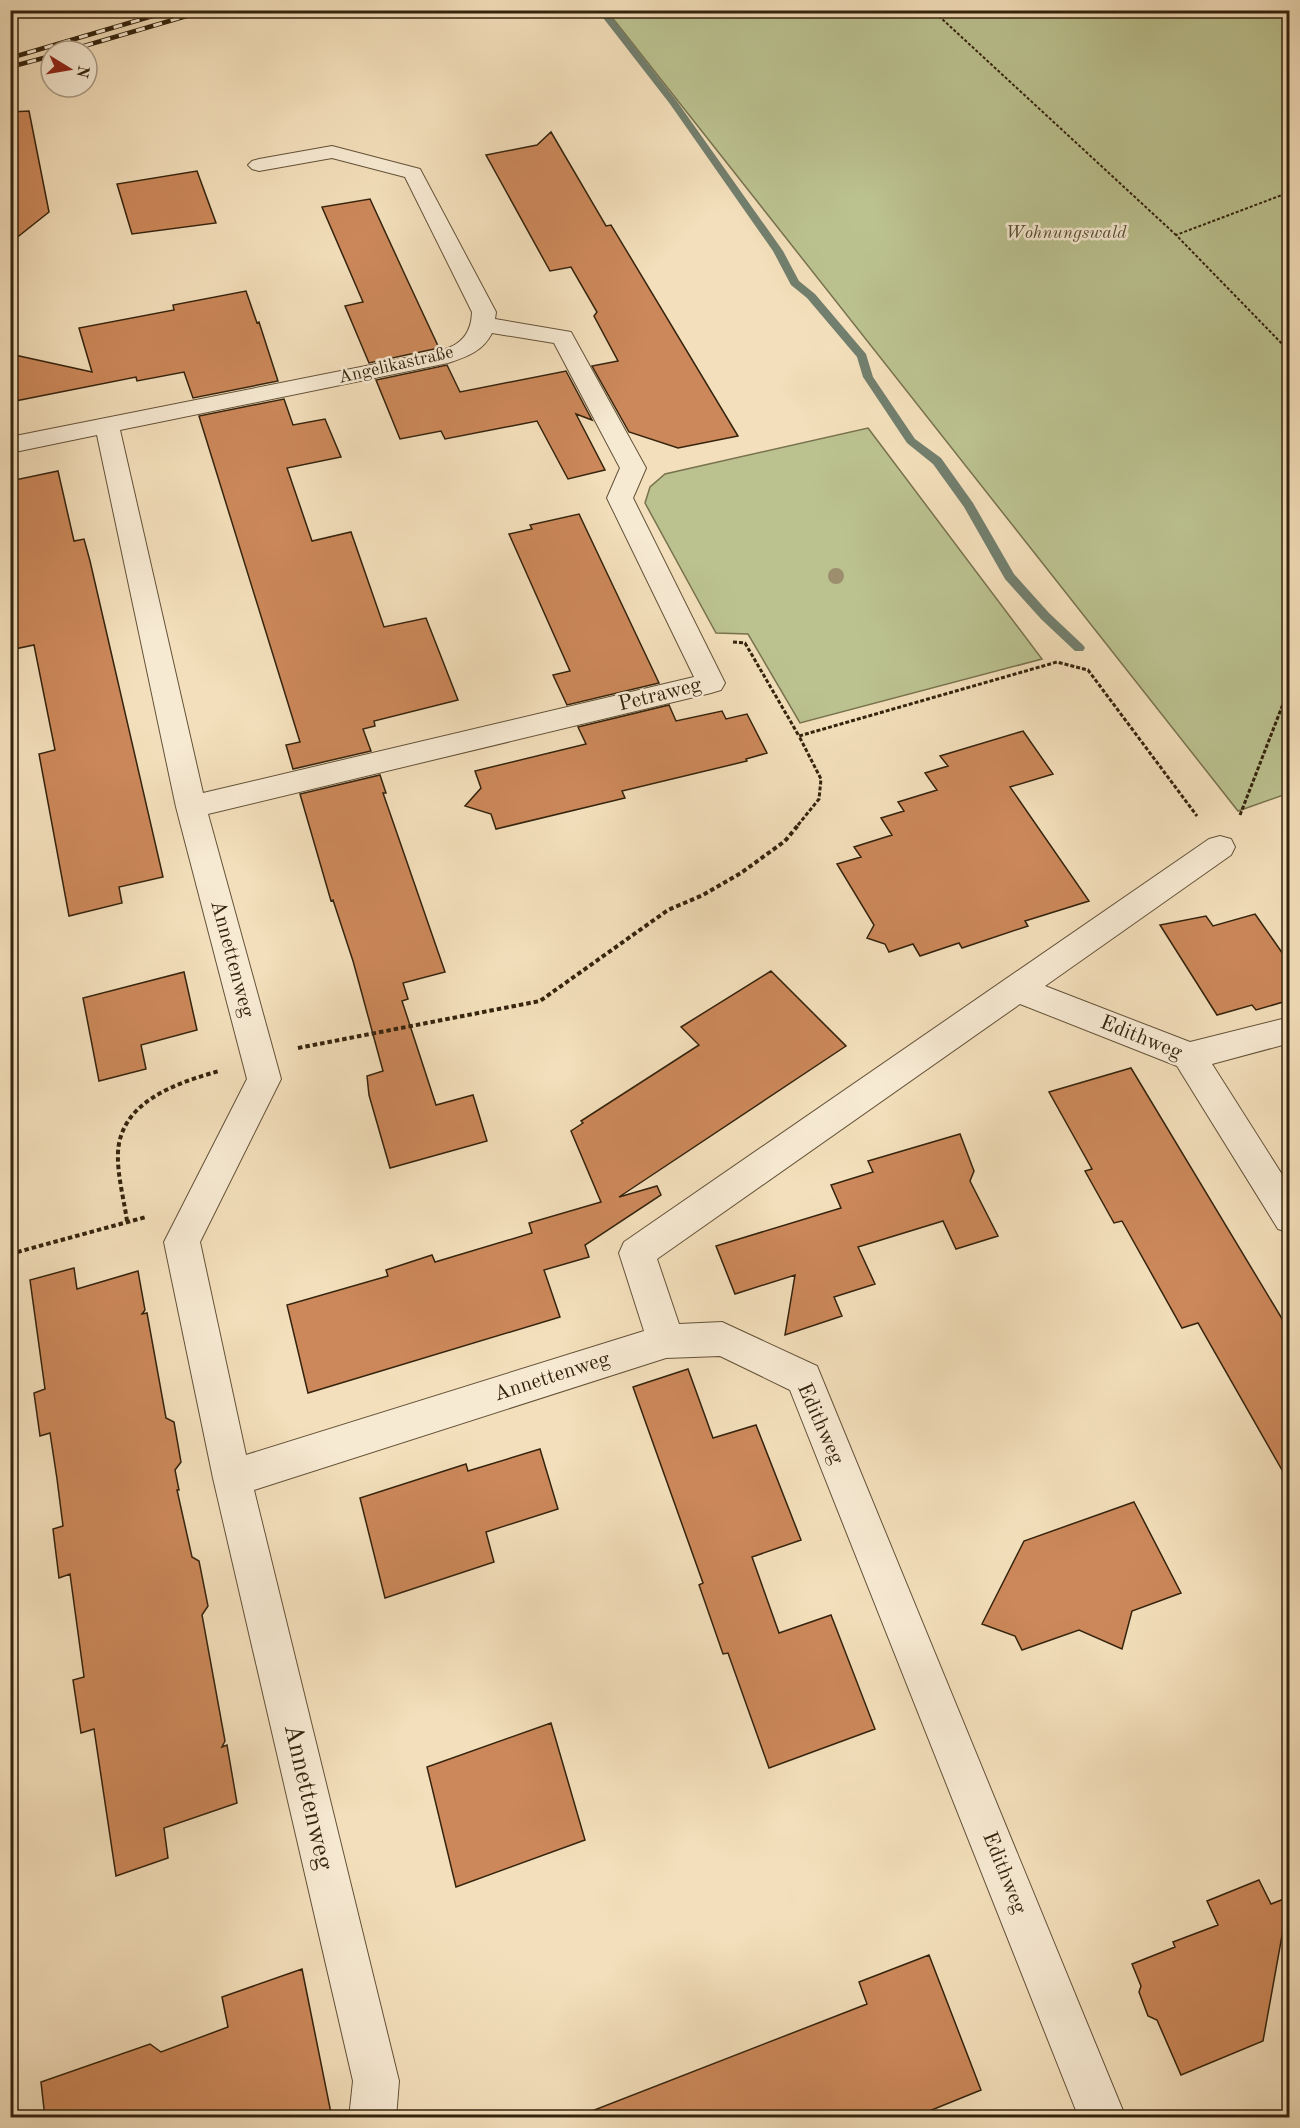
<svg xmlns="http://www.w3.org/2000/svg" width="1300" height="2128" viewBox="0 0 1300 2128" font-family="'Old Standard TT',serif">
  <rect width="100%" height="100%" fill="#f3dfbb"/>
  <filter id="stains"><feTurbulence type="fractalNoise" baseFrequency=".00333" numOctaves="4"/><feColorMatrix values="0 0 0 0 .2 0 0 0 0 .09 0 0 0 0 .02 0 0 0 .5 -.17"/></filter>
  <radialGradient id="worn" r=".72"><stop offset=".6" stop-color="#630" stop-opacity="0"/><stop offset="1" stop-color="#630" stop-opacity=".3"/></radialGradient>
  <!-- green -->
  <path fill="#bbc290" stroke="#78724e" stroke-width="1.5" d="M607 11H1289V793L1238 811Z
    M868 428 1042 659 800 723 748 634 716 633 645 503 650 487 665 474Z"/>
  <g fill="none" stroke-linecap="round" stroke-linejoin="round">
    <!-- stream -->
    <path fill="#727f6e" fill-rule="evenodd" d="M597 10H606L676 100 783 251 799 281 815 294 866 354 873 377 915 439 941 458 973 503 1014 574 1049 613 1083 645 1085 648 1083 651H1075L1041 619 1005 579 964 507 933 464 907 443 863 377 857 357 807 298 791 285 773 251 670 104Z"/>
  </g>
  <!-- building -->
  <path fill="#cc885a" stroke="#34230d" stroke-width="1.5" d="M29 111 49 212 10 243V112Z
    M551 132 606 226 611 225 738 436 678 448 629 432 592 366 618 361 594 316 597 312 571 267 550 271 486 155 537 145Z
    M197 171 216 223 132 234 117 184Z
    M370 199 405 275 439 348 369 363 345 306 363 302 322 207Z
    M246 291 257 323 259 322 278 381 193 398 184 372 137 381 136 377 10 402V354L92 372 79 328 174 310 173 305Z
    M447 365 460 392 566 371 592 420 576 414 605 470 568 479 537 421 445 439 441 431 400 439 376 380Z
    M284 399 293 425 325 419 341 457 287 468 312 541 351 532 384 627 426 618 458 700 374 721 375 726 363 729 371 751 293 769 286 745 300 742 199 416Z
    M58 471 74 541 84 539 90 561 163 877 119 887 122 903 69 916 39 754 55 750 34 645 10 650V481Z
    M579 514 659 683 567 705 553 675 570 671 509 534 532 529 530 525Z
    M669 705 676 721 722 711 726 719 747 714 767 753 746 759 747 761 622 791 625 798 496 829 491 814 465 806 481 788 475 771 586 744 578 727Z
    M1023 731 1053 774 1010 787 1089 901 1025 921 1028 926 962 948 959 943 920 956 913 944 889 952 885 944 867 938 874 925 837 864 861 857 854 847 892 835 881 818 904 811 898 802 937 790 925 773 948 766 940 756Z
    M380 775 386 793H383L445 972 403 983 408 999 402 1001 436 1105 473 1095 487 1141 390 1168 369 1095 367 1076 383 1071 353 961 333 900 331 901 300 794Z
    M1255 914 1290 964V1000L1256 1010 1252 1005 1217 1015 1160 925 1206 916 1213 926Z
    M771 971 846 1046 619 1197 657 1186 661 1195 585 1245 589 1257 544 1270 560 1317 308 1393 287 1305 388 1276 386 1270 432 1255 435 1262 532 1233 529 1223 601 1202 571 1131 583 1123 581 1121 699 1045 681 1027Z
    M184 972 197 1030 141 1045 146 1069 99 1081 83 998Z
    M1131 1068 1290 1332V1484L1198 1323 1182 1328 1122 1221 1114 1223 1085 1171 1092 1169 1049 1092Z
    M960 1134 974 1171 970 1181 998 1236 956 1249 943 1221 858 1247 875 1284 834 1297 842 1316 785 1335 795 1275 735 1294 716 1246 841 1208 831 1185 873 1172 868 1161Z
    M74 1268 77 1289 138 1271 145 1310 142 1314 147 1313 166 1418 174 1422 181 1462 175 1470 179 1490H177L192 1557 199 1561 208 1606 202 1615 225 1741 222 1747 227 1745 237 1803 164 1828 168 1858 116 1876 94 1729 81 1733 73 1680 84 1677 70 1574 59 1578 53 1529 63 1526 57 1479 50 1433 40 1436 34 1393 45 1389 30 1280Z
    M688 1369 713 1438 756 1425 801 1540 752 1557 779 1633 831 1615 875 1729 769 1768 728 1653 723 1654 699 1585 703 1583 633 1387Z
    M540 1449 558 1509 486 1532 494 1562 385 1598 360 1498 466 1464 468 1471Z
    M1134 1502 1181 1593 1132 1611 1122 1649 1079 1630 1022 1650 1015 1636 982 1624 1024 1541Z
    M551 1723 585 1840 456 1887 427 1767Z
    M1259 1880 1271 1904 1289 1897 1263 2041 1181 2075 1157 2020 1148 2016 1139 1992 1141 1986 1132 1964 1175 1947 1173 1942 1218 1925 1207 1901Z
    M929 1955 981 2090 912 2118H584V2114L867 2004 859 1982Z
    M302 1969 332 2118H45L41 2082 150 2044 161 2052 228 2027 222 1997Z"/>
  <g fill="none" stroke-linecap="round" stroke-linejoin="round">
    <defs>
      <path id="minor" d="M332 146 420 169 496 312 495 319 571 332 646 468 633 498 725 683 721 690 711 693 208 814 281 1079 200 1242 246 1455 644 1331 619 1253 624 1242 1209 839 1220 836 1231 839 1235 847 1231 855 1045 986 1190 1042 1290 1017V1043L1212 1064 1290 1187V1233L1278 1229 1177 1066 1020 1004 657 1259 679 1324 722 1322 817 1366 1126 2118H1079L790 1390 720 1356 666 1358 254 1490 399 2081 396 2118H349L353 2081 213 1478 164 1242 247 1079 176 807 97 435 10 453V437L416 356C445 350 471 347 472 312L405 177 332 158 259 171 252 169 248 165 252 161 259 159ZM492 333 554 343 620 468 607 498 694 677 203 793 120 430 448 363C467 357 483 351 492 333Z"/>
    </defs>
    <!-- minor casing -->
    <use href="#minor" stroke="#645238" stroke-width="2"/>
    <!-- path-far2 -->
    <path stroke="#34230d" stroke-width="2" stroke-dasharray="3 2" stroke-linecap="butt" d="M925 10 941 18 1176 235
      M1290 192 1176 235 1290 352"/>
    <!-- path-far1 -->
    <path stroke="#34230d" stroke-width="3" stroke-dasharray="4 2" stroke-linecap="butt" d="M733 642 745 643 799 736
      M1240 815 1290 686
      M798 825 819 799 821 779 799 736 1057 662 1088 670 1197 816"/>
    <!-- path -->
    <path stroke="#34230d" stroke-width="4" stroke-dasharray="4.5 3" stroke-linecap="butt" d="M298 1048 540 1001 668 910 703 895 741 873 785 841 799 824
      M127 1221C124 1199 117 1175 118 1152 121 1101 177 1083 219 1071
      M10 1254 146 1217"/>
    <!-- minor -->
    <use href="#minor" fill="#f7ead3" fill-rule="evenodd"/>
    <defs>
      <path id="rail" d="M67 51 207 10
        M10 58 173 10
        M10 67 51 56"/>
    </defs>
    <!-- rail casing -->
    <use href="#rail" stroke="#34230d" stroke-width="4.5"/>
    <!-- rail -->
    <use href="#rail" stroke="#f7ead3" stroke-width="3" stroke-dasharray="9" stroke-linecap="butt"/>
  </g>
  <!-- trees -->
  <circle fill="#9d8e6d" cx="836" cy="576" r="8"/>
  <g text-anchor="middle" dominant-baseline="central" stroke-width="5" stroke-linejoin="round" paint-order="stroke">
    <!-- far-park labels -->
    <g font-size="18" font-style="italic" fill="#564b2e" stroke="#f7ead3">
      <text x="1066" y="233">Wohnungswald</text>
    </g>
    <!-- far-street labels -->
    <g font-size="18" fill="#34230d" stroke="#f7ead3">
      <text transform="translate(396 365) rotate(-13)">Angelikastraße</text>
    </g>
    <!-- street labels -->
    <g font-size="21" fill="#34230d" stroke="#f7ead3">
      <text transform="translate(660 695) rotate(-14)">Petraweg</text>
      <text transform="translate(232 959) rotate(75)">Annettenweg</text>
      <text transform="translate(1141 1038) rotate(22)">Edithweg</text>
      <text transform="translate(552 1377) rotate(-18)">Annettenweg</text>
      <text transform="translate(820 1424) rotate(66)">Edithweg</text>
      <text transform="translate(1004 1873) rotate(68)">Edithweg</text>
    </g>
    <!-- near-street labels -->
    <g font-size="26" fill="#34230d" stroke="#f7ead3">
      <text transform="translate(308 1797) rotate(77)">Annettenweg</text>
    </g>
  </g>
  <!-- margin -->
  <rect width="1300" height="2128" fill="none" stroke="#f3dfbb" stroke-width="36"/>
  <rect x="12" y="12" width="1276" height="2104" fill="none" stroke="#34230d" stroke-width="3"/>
  <rect x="18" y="18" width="1264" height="2092" fill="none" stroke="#34230d" stroke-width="1.5"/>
  <!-- north arrow -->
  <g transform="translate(69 69) rotate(101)"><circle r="28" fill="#f7ead3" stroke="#a99a84" stroke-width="1.5"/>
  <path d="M0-4.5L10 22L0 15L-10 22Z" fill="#8f2418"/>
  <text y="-9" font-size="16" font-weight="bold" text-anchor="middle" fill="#34230d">N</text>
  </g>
  <rect width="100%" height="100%" filter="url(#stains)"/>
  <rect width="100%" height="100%" fill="url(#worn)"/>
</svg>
